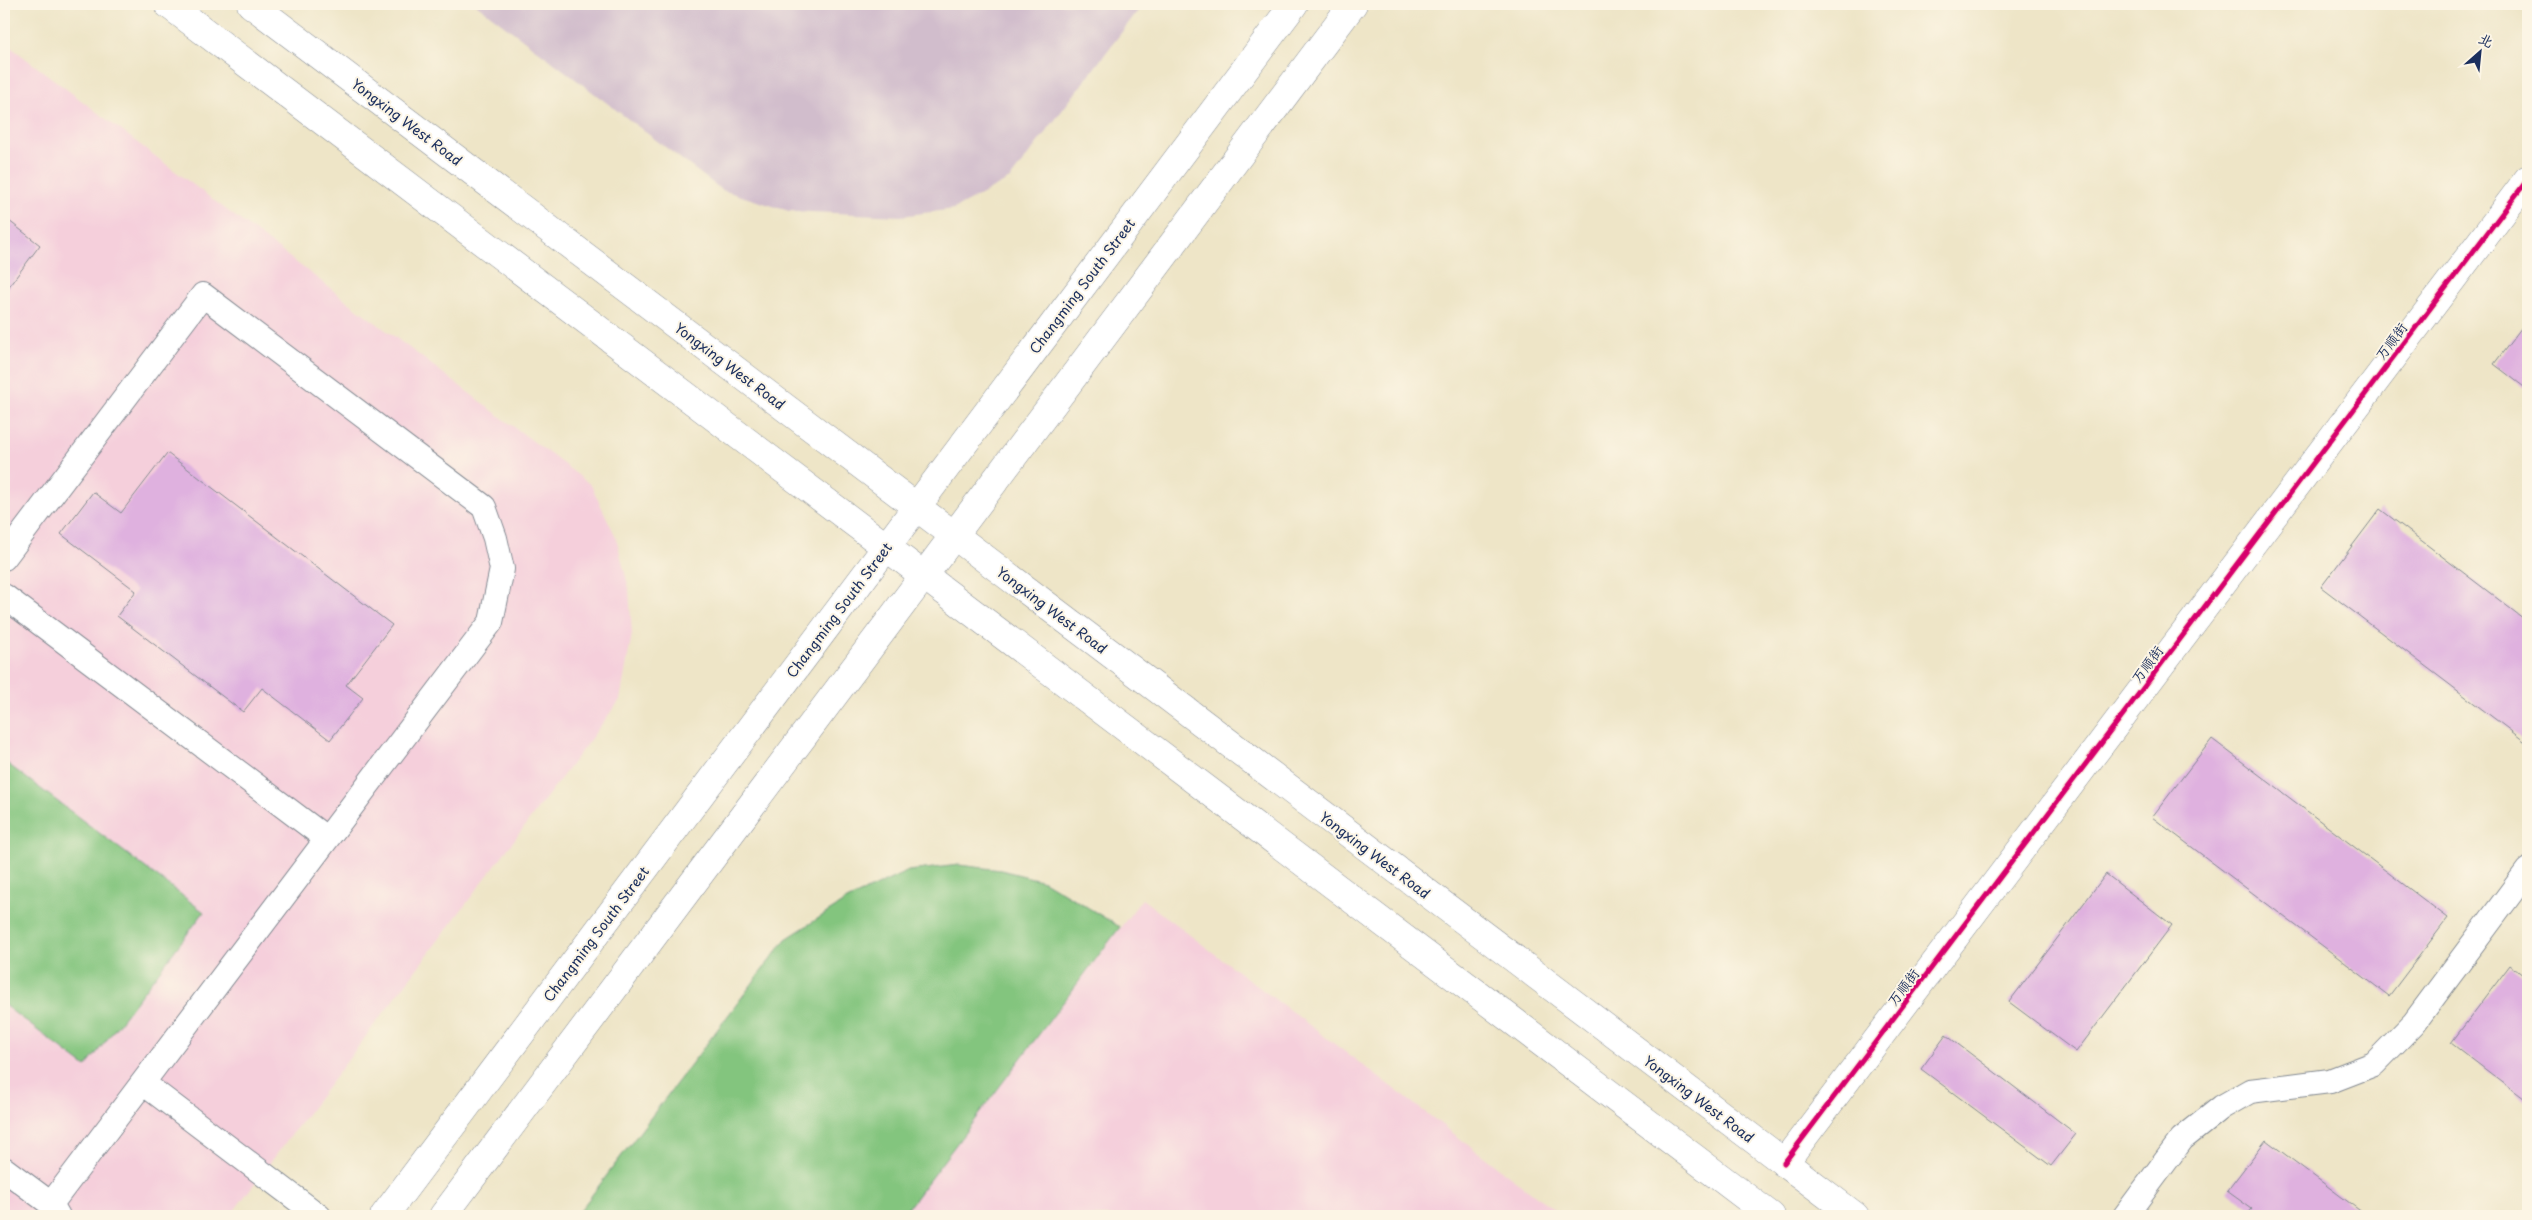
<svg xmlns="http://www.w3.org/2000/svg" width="2532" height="1220" viewBox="0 0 2532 1220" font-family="'Playpen Sans','LXGW WenKai TC',sans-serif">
  <rect width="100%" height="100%" fill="#fcf5e5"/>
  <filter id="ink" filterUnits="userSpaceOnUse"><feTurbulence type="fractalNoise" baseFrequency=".02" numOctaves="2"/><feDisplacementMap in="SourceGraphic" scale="10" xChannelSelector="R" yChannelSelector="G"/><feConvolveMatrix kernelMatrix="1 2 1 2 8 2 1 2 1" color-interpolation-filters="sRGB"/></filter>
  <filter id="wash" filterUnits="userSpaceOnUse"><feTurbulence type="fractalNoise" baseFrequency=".0096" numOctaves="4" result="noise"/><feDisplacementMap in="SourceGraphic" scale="20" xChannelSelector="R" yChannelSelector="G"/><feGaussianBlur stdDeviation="1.12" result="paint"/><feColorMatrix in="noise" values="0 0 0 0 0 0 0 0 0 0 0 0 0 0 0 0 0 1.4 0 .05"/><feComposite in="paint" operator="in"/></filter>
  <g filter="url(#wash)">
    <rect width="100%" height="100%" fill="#eee5c7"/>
    <!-- built -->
    <path fill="#f5cfdb" d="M4 42 591 485 616 537 629 589 632 634 620 700 230 1216H4Z
      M1142 899 1563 1216H902Z"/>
    <!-- industrial -->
    <path fill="#d1bdcc" d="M476 4H1143L1010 179 954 209 901 216 789 211 722 190Z"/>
    <!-- green -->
    <path fill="#83c57e" stroke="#4f7a6e" d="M4 761 204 912 86 1067 4 1005Z
      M959 865 1001 870 1044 881 1120 927 902 1216H576L786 939 847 900 908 871Z"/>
    <g id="blocks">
      <!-- building -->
      <path fill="#dfb1df" d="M4 217 40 245 4 293Z
        M2528 319V390L2494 364Z
        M167 453 392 625 346 685 363 698 330 740 262 688 243 712 117 616 136 591 61 534 93 492 121 513Z
        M2380 509 2528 622V744L2321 587Z
        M2212 739 2448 918 2389 996 2152 817Z
        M2106 874 2172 925 2076 1052 2009 1002Z
        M2510 965 2528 979V1102L2451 1043Z
        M1946 1035 2076 1134 2051 1166 1921 1069Z
        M2266 1140 2367 1216H2246L2252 1209 2227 1191Z"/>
    </g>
  </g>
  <g filter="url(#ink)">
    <use href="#blocks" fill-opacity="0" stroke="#848a92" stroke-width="1"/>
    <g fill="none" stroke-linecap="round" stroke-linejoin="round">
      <defs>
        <path id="lane" d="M4 558 203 295 484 507 495 538 502 569 491 622 51 1204
          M4 596 327 839
          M143 1083 319 1216
          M4 1169 51 1204 58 1216
          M2125 1216 2182 1139 2222 1107 2250 1091 2330 1081 2374 1064 2414 1023 2528 870"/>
        <path id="secondary" d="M168 4 1771 1216
          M251 4 1855 1216
          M1784 1163 2528 179
          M384 1216 1294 4
          M443 1216 1353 4"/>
      </defs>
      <!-- lane casing -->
      <use href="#lane" stroke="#848a92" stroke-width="26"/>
      <!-- secondary casing -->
      <use href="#secondary" stroke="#848a92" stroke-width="29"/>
      <!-- lane -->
      <use href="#lane" stroke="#fff" stroke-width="24"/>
      <!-- secondary -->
      <use href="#secondary" stroke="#fff" stroke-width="28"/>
      <defs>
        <path id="cycleway" d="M1784 1163 2528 179"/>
      </defs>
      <!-- cycleway casing -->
      <use href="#cycleway" stroke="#fcf5e5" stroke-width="8"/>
      <!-- cycleway -->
      <use href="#cycleway" stroke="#d6006c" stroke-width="5"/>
    </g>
  </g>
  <g text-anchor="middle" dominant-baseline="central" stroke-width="4" stroke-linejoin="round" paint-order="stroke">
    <!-- street labels -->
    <g font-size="14" fill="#1b2f5e" stroke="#fcf5e5">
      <text transform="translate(407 122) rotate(37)">Yongxing West Road</text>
      <text transform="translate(1082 286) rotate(-53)">Changming South Street</text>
      <text transform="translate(2391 341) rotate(-53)">万顺街</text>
      <text transform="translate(730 366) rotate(37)">Yongxing West Road</text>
      <text transform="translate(839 610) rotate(-53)">Changming South Street</text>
      <text transform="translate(1052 610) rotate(37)">Yongxing West Road</text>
      <text transform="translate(2147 664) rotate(-53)">万顺街</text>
      <text transform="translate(1375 855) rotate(37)">Yongxing West Road</text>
      <text transform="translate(596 934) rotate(-53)">Changming South Street</text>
      <text transform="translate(1903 987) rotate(-53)">万顺街</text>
      <text transform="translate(1699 1099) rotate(37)">Yongxing West Road</text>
    </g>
  </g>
  <!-- margin -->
  <rect width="2532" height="1220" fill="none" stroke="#fcf5e5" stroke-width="20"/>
  <!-- north arrow -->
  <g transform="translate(2480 52) rotate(27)" stroke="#fcf5e5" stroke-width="4" paint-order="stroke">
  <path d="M0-4L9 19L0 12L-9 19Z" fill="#1b2f5e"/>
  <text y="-8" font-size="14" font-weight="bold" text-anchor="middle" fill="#1b2f5e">北</text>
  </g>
</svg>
